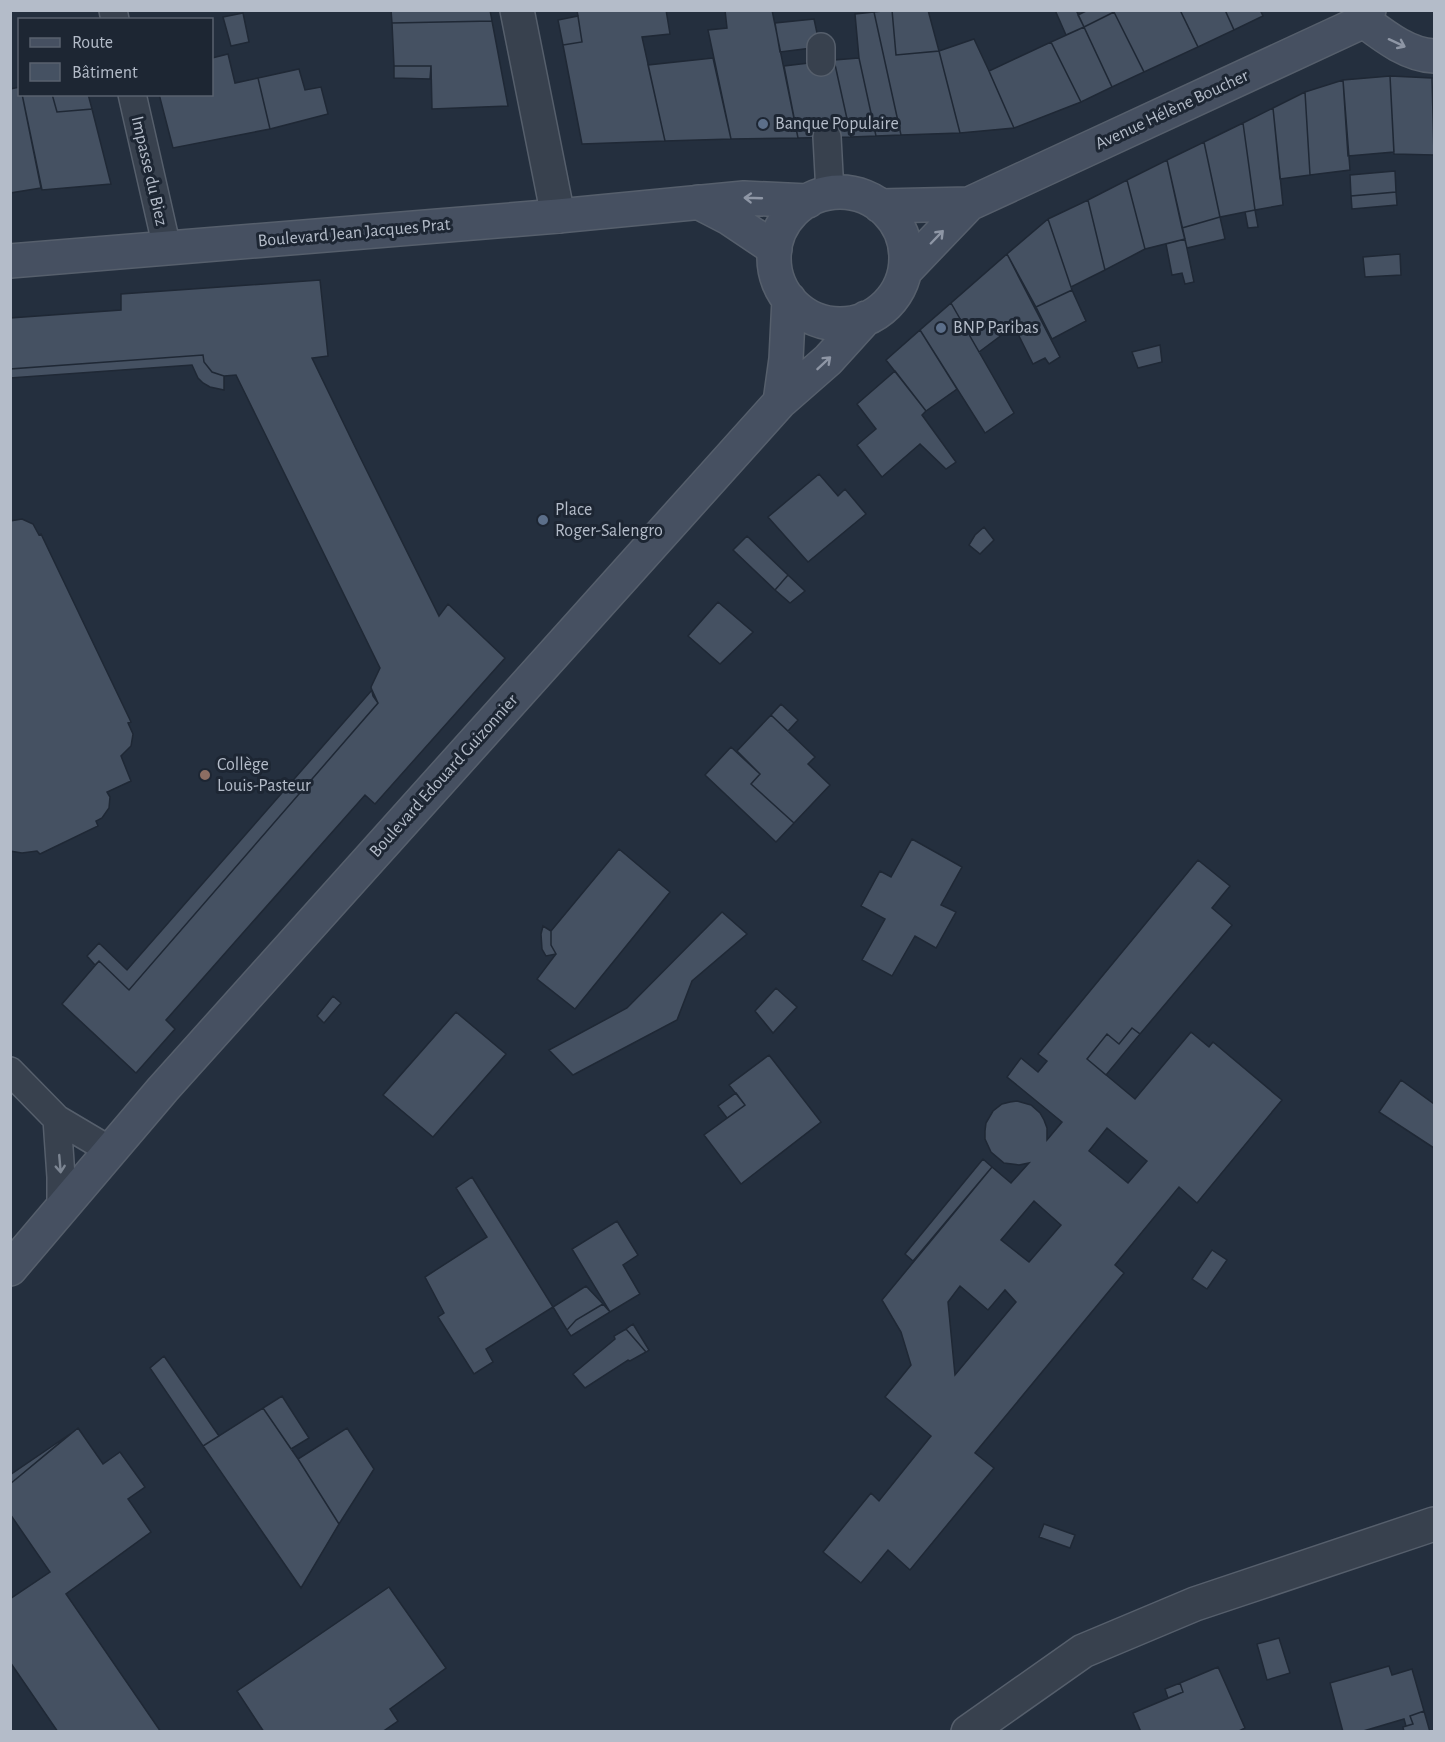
<svg xmlns="http://www.w3.org/2000/svg" width="1445" height="1742" viewBox="0 0 1445 1742" font-family="'Alegreya Sans',sans-serif">
  <rect width="100%" height="100%" fill="#242f3e"/>
  <!-- building -->
  <path fill="#455162" stroke="#1f2835" stroke-width="1.5" fill-rule="evenodd" d="M391 10H490L492 21 392 23Z
    M577 10H666L670 34 642 37 665 141 582 144 563 45 582 42Z
    M725 10H772L798 138 731 139 708 30 727 28Z
    M892 10H928L939 51 896 55Z
    M892 10 896 55 939 51 960 133 901 135 874 12Z
    M1055 10H1076L1084 27 1066 35Z
    M1088 10H1113L1114 12 1084 27 1078 15Z
    M1113 10H1180L1198 47 1144 72Z
    M1180 10H1225L1234 30 1198 47Z
    M1225 10H1260L1263 16 1234 30Z
    M874 12 901 135 876 136 859 58 855 14Z
    M1114 12 1144 72 1112 87 1084 27Z
    M243 13 249 42 231 46 223 17Z
    M578 16 582 42 563 45 558 20Z
    M814 19 820 47 780 52 775 23Z
    M492 21 508 106 432 109 431 66H394L392 23Z
    M1084 27 1112 87 1081 102 1051 42Z
    M974 39 989 71 1014 128 960 133 939 51Z
    M1051 42 1081 102 1014 128 989 71Z
    M228 54 235 83 258 78 270 129 173 148 159 94H212V58Z
    M713 58 731 139 665 141 648 65Z
    M859 58 876 136 851 137 834 60Z
    M834 60 851 137 798 138 784 66Z
    M394 66H431L430 79 394 78Z
    M299 69 305 90 321 87 328 114 270 129 258 78Z
    M1390 76 1432 78 1434 155 1394 154Z
    M1390 76 1394 152 1348 156 1343 80Z
    M1432 78H1434V155Z
    M1343 80 1350 170 1310 175 1305 92Z
    M20 87V94H22L41 188 10 193V89Z
    M1305 92 1310 175 1280 179 1273 108Z
    M22 94H52L57 112 92 109 111 184 42 190Z
    M52 94H88L92 109 57 112Z
    M1273 108 1283 205 1255 210 1243 123Z
    M1243 123 1255 210 1220 217 1204 142Z
    M1204 142 1220 217 1182 228 1167 160Z
    M1167 160 1185 239 1145 249 1127 180Z
    M1395 171 1396 192 1351 196 1350 175Z
    M1127 180 1145 249 1105 270 1088 200Z
    M1396 192 1397 205 1352 209 1351 196Z
    M1088 200 1105 270 1071 287 1048 219Z
    M1255 210 1258 227 1248 228 1245 212Z
    M1220 217 1225 239 1187 248 1182 228Z
    M1048 219 1072 290 1036 307 1007 254Z
    M1185 239 1194 282 1185 284 1182 273 1172 275 1166 244Z
    M1007 254 1060 357 1049 364 1045 358 1033 364 1014 326 979 352 951 303Z
    M1400 254 1401 275 1365 277 1363 257Z
    M320 280 328 356 312 358 360 457 439 616 448 604 505 658 375 804 365 795 166 1020 175 1029 136 1073 62 1004 99 961 129 990 378 703 373 696 371 687 380 668 236 375 224 376 212 372 204 362 203 355 10 369V318L121 310V294Z
    M1072 290 1086 321 1052 339 1036 307Z
    M951 303 1014 413 985 433 920 330Z
    M920 330 957 389 926 411 886 360Z
    M1160 345 1162 362 1138 368 1132 352Z
    M203 355 204 362 212 372 224 376V390L210 387 203 383 198 378 192 365 10 378V369Z
    M895 371 926 411 922 415 956 462 946 469 920 444 882 477 857 445 876 429 857 404Z
    M819 474 838 496 845 489 866 514 808 562 768 517Z
    M22 519 33 524 39 535 41 534 131 722 128 723 133 734 131 746 121 756 131 781 107 792 110 797 109 808 102 818 96 821 98 826 40 854 37 851 22 853 10 851V521Z
    M984 527 994 540 980 554 969 545 975 535Z
    M747 536 788 575 775 590 733 550Z
    M788 575 805 591 790 603 775 590Z
    M718 602 753 632 720 664 688 636Z
    M372 690 378 703 129 990 99 961 95 965 87 956 99 943 127 970Z
    M781 704 798 720 788 731 771 715Z
    M771 715 815 757 808 764 830 785 794 823 751 784 760 774 737 751Z
    M731 747 760 774 751 784 794 823 776 842 705 775Z
    M912 839 962 867 941 905 956 912 936 948 915 936 892 976 862 960 885 919 861 906 880 871 891 877Z
    M619 849 670 892 575 1009 537 979 556 954 551 945V931Z
    M1198 860 1230 886 1212 908 1232 925 1140 1034 1132 1028 1119 1044 1107 1034 1087 1059 1135 1099 1191 1032 1209 1047 1213 1042 1282 1100 1197 1203 1179 1187 1115 1265 1124 1273 975 1453 994 1468 910 1570 888 1550 861 1583 823 1552 871 1493 879 1501 931 1436 885 1397 911 1365 901 1332 882 1300 992 1167 1011 1183 1029 1163 1019 1165 1004 1163 991 1152 985 1139V1131L986 1123 993 1111 1002 1104 1010 1102 1017 1101 1031 1105 1040 1113 1044 1120 1047 1128V1140L1062 1122 1007 1077 1021 1058 1038 1072 1047 1061 1038 1054ZM1107 1128 1147 1161 1128 1183 1089 1151ZM1034 1201 1061 1225 1029 1262 1001 1240ZM960 1286 988 1310 1005 1290 1016 1302 955 1375 948 1302Z
    M722 912 747 934 692 981 677 1020 573 1075 549 1050 627 1008Z
    M543 926 551 931V945L556 954 546 956 542 949 541 934Z
    M776 988 797 1007 773 1033 755 1011Z
    M333 996 341 1003 324 1023 317 1016Z
    M456 1012 506 1054 433 1137 383 1095Z
    M1132 1028 1140 1034 1106 1075 1087 1059 1107 1034 1119 1044Z
    M769 1055 821 1122 741 1184 704 1135 745 1105 729 1085Z
    M1401 1080 1434 1104V1148L1379 1112Z
    M736 1093 745 1105 727 1118 718 1106Z
    M983 1159 992 1167 913 1261 905 1254Z
    M472 1177 553 1307 486 1349 493 1362 474 1374 438 1317 444 1313 425 1277 487 1237 456 1188Z
    M617 1221 638 1255 623 1265 640 1294 610 1312 572 1249Z
    M1212 1250 1227 1260 1207 1289 1192 1279Z
    M586 1286 603 1304 576 1320 567 1330 553 1307Z
    M603 1304 610 1312 571 1336 567 1330 576 1320Z
    M633 1324 649 1350 646 1352 626 1329Z
    M626 1329 646 1352 630 1361 628 1360 585 1388 573 1374 615 1339 614 1336Z
    M164 1356 219 1436 203 1446 150 1368Z
    M282 1396 309 1438 291 1449 263 1408Z
    M263 1408 298 1459 339 1524 301 1588 203 1446Z
    M78 1428 103 1464 120 1452 145 1487 128 1499 151 1532 66 1594 161 1732H58L10 1662V1599L50 1572 10 1514V1484Z
    M347 1428 374 1469 339 1524 298 1459Z
    M70 1434 10 1484V1475Z
    M1044 1524 1075 1535 1070 1548 1039 1537Z
    M389 1587 446 1668 390 1709 398 1721 382 1732H264L237 1691Z
    M1279 1638 1290 1673 1267 1680 1257 1644Z
    M1389 1666 1392 1675 1412 1669 1424 1711 1410 1716 1413 1724 1406 1726 1404 1719 1360 1732H1343L1330 1683Z
    M1218 1667 1245 1728 1237 1732H1141L1133 1713 1183 1692 1180 1683Z
    M1180 1683 1183 1692 1168 1698 1165 1689Z
    M1424 1711 1430 1732H1404L1403 1727 1413 1724 1410 1716Z"/>
  <g fill="none" stroke-linecap="round" stroke-linejoin="round">
    <defs>
      <path id="lane" d="M113 10 115 20
        M821 47V62
        M132 94 167 248
        M827 137 830 193
        M10 1071 57 1119 111 1151
        M57 1119 61 1177V1210"/>
      <path id="street" d="M517 10 558 216
        M968 1732 1083 1651 1195 1604 1434 1524"/>
      <path id="secondary" d="M1364 21C1384 36 1408 55 1434 56
        M774 258a66 66 0 1 1 132 0a66 66 0 1 1-132 0Z
        M698 202 729 218 775 249
        M880 206 969 204
        M10 261 558 216 744 198 808 201
        M905 271 969 204 1364 21 1369 10
        M780 402 786 359 789 299
        M10 1269 163 1089 780 402 828 360 866 318"/>
    </defs>
    <!-- lane casing -->
    <use href="#lane" stroke="#565f6c" stroke-width="30"/>
    <!-- street casing -->
    <use href="#street" stroke="#565f6c" stroke-width="36"/>
    <!-- secondary casing -->
    <use href="#secondary" stroke="#565f6c" stroke-width="36"/>
    <!-- lane -->
    <use href="#lane" stroke="#38414e" stroke-width="27"/>
    <!-- street -->
    <use href="#street" stroke="#38414e" stroke-width="33"/>
    <!-- secondary -->
    <use href="#secondary" stroke="#465061" stroke-width="33"/>
  </g>
  <!-- one-way arrows -->
  <defs><path id="oneway-shaft" d="M-6 0H5M1.5-3L5.5 0L1.5 3" fill="none" stroke-width="1.6" stroke-linecap="round" stroke-linejoin="round" transform="scale(1.5)"/></defs>
  <g stroke="#8e96a5">
    <use href="#oneway-shaft" transform="translate(1397 43) rotate(25)"/>
    <use href="#oneway-shaft" transform="translate(753 198) rotate(-178)"/>
    <use href="#oneway-shaft" transform="translate(937 237) rotate(-46)"/>
    <use href="#oneway-shaft" transform="translate(824 363) rotate(-43)"/>
  </g>
  <use stroke="#7c8592" href="#oneway-shaft" transform="translate(60 1164) rotate(85)"/>
  <!-- markers -->
  <g fill="#5c6f8a" stroke="#1d2633" stroke-width="2">
    <circle cx="763" cy="124" r="6"/>
    <circle cx="941" cy="328" r="6"/>
    <circle cx="543" cy="520" r="6"/>
  </g>
  <circle fill="#8d6e63" stroke="#1d2633" stroke-width="2" cx="205" cy="775" r="6"/>
  <g text-anchor="middle" dominant-baseline="central" stroke-width="6" stroke-linejoin="round" paint-order="stroke">
    <!-- street labels -->
    <g font-size="18" fill="#b4bcc9" stroke="#1d2633">
      <text transform="translate(1172 110) rotate(-25)">Avenue Hélène Boucher</text>
      <text transform="translate(149 171) rotate(77)">Impasse du Biez</text>
      <text transform="translate(354 233) rotate(-5)">Boulevard Jean Jacques Prat</text>
      <text transform="translate(444 776) rotate(-48)">Boulevard Edouard Guizonnier</text>
    </g>
    <!-- poi labels -->
    <g font-size="18" fill="#b4bcc9" stroke="#1d2633" text-anchor="start">
      <text x="775" y="124">Banque Populaire</text>
      <text x="953" y="328">BNP Paribas</text>
      <text x="555" y="510">Place<tspan x="555" dy="21">Roger-Salengro</tspan></text>
      <text x="217" y="765">Collège<tspan x="217" dy="21">Louis-Pasteur</tspan></text>
    </g>
  </g>
  <!-- border -->
  <rect width="1445" height="1742" fill="none" stroke="#b4bcc9" stroke-width="24"/>
  <!-- legend -->
  <rect x="18" y="18" width="195" height="78" fill="#1d2633" stroke="#59626f" stroke-width="1.5"/>
  <rect x="30" y="38" width="30" height="9" fill="#465061" stroke="#59626f" stroke-width="1.5"/>
  <text x="72" y="48" font-size="18" fill="#b4bcc9">Route</text>
  <rect x="30" y="63" width="30" height="18" fill="#455162" stroke="#59626f" stroke-width="1.5"/>
  <text x="72" y="78" font-size="18" fill="#b4bcc9">Bâtiment</text>
</svg>
